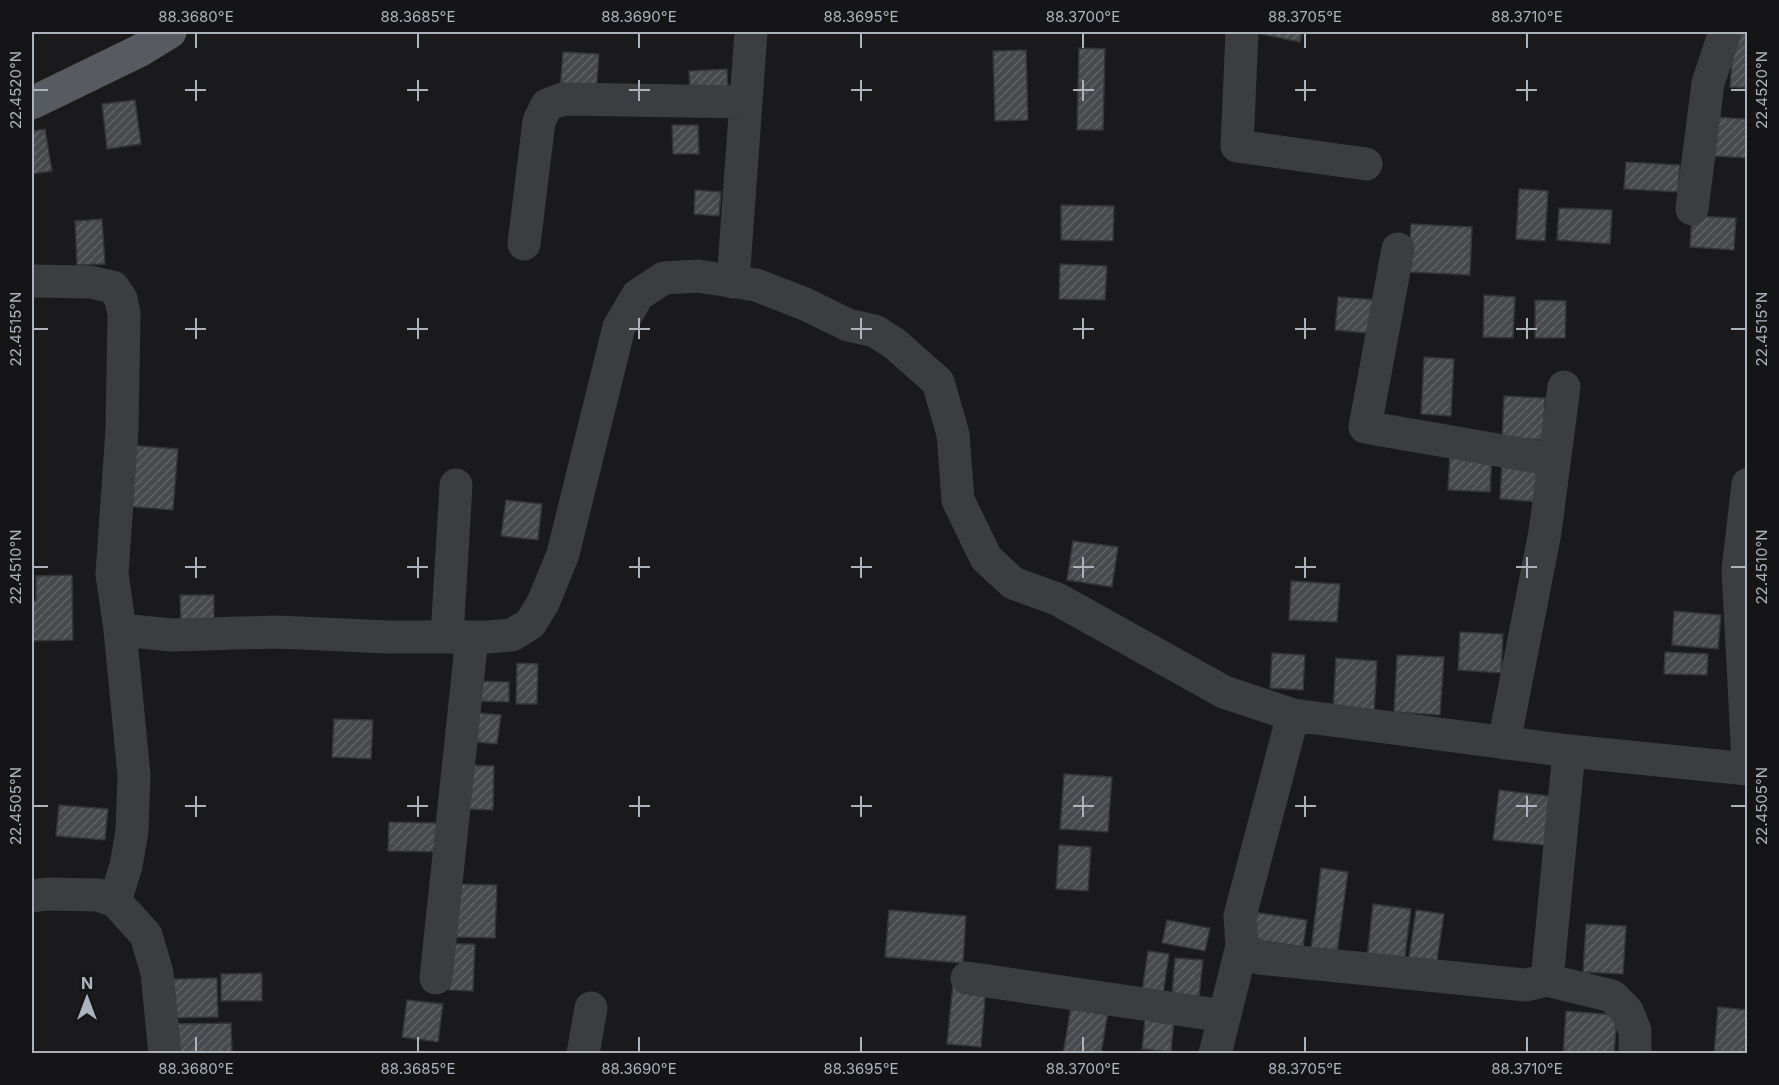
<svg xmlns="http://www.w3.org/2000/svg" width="1779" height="1085" viewBox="0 0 1779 1085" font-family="Inter,sans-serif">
  <defs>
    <pattern id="building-hatch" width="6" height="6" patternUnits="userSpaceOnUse" patternTransform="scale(1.5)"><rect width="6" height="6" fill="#47494c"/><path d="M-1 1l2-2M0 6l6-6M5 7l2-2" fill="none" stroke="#5f6164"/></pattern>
  </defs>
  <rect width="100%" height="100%" fill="#1a1a1c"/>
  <!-- building -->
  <path fill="url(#building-hatch)" stroke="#343538" stroke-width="1.5" d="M1251 32H1302L1300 42Z
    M1734 32H1748V88L1730 87Z
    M1079 48 1105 49 1103 130H1077Z
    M1026 50 1028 120 995 121 993 51Z
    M563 52 599 54 596 94 560 91Z
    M727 69 728 93 690 95 689 71Z
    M135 100 141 144 107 149 102 104Z
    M1715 117 1748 119V158L1713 156Z
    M672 125H698L699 154H673Z
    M45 129 52 171 32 174V131Z
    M1626 162 1680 165 1678 192 1624 189Z
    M1519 189 1548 191 1545 241 1516 239Z
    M695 190 721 192 719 216 694 214Z
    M1061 205 1114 206 1113 241 1061 240Z
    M1559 208 1612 210 1610 244 1557 240Z
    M1692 216 1736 218 1734 250 1690 247Z
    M102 219 105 264 77 265 75 221Z
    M1411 224 1472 227 1470 275 1408 272Z
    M1060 264 1107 266 1105 300 1059 299Z
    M1484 295 1515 297 1513 338 1483 337Z
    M1338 297 1380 300 1377 334 1335 330Z
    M1535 300 1566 301 1565 338H1535Z
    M1424 357 1454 359 1451 416 1421 414Z
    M1504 396 1545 398 1543 440 1502 438Z
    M128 445 178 449 173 510 123 506Z
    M1450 451 1492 454 1490 492 1448 490Z
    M1502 461 1541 463 1539 502 1500 499Z
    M506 500 542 504 538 540 501 536Z
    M1073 541 1118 547 1112 587 1067 580Z
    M72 575 73 640 32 641V601H36V576Z
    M1291 581 1340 584 1337 622 1289 620Z
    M180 595H214V625H181Z
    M1674 611 1721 615 1718 649 1672 645Z
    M1460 632 1503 634 1501 673 1458 670Z
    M1665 652 1708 654 1707 675 1664 674Z
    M1272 653 1305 655 1303 690 1270 688Z
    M1397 655 1444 657 1440 715 1394 712Z
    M1336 658 1377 661 1374 714 1333 712Z
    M517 663 538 664 537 704H516Z
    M476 681 509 682V702L475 701Z
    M469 712 501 715 497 744 465 741Z
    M334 719 373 720 371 759 332 757Z
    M461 765 494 766 493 810 459 809Z
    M1064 774 1112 777 1108 832 1060 829Z
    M1499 790 1549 796 1544 845 1493 840Z
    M59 805 108 809 105 840 56 836Z
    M389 822 440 823 439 852 388 851Z
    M1059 845 1091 847 1088 891 1056 889Z
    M1321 868 1348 872 1337 953 1311 949Z
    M451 884 497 885 495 938 449 937Z
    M1373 904 1411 909 1404 963 1367 958Z
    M889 910 966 916 963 963 885 957Z
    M1416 910 1444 914 1436 967 1408 963Z
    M1253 912 1307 920 1303 947 1249 939Z
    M1167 920 1210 928 1205 951 1162 943Z
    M1586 924 1626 926 1623 974 1583 972Z
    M451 944H475L473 991 449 990Z
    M1148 951 1169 954 1163 994 1142 991Z
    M1175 958 1203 960 1199 997 1172 994Z
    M262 973V1001H221V974Z
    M217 978 218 1017 173 1018 172 979Z
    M953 984 986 987 981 1047 947 1044Z
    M407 1000 443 1004 438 1042 402 1037Z
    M1071 1006 1108 1012 1101 1054H1063Z
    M1718 1007 1748 1010V1054H1714Z
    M1566 1011 1617 1015 1614 1054H1563Z
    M1145 1019 1174 1021 1171 1052 1142 1049Z
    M231 1023 232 1053 174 1054V1024Z"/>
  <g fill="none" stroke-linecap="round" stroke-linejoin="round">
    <!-- minor -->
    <path stroke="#3b3d41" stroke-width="33" d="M1242 32 1237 146 1366 164
      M1692 209 1708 83 1725 32
      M524 244 539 121 547 105 563 99 745 102
      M1398 249 1365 427 1554 460
      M32 281 90 282 113 287 121 299 124 314 122 430 112 574 120 630 134 775 132 831 126 866 115 901
      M733 282 751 32
      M1748 484 1738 570 1748 760
      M120 630 172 635 276 632 389 637H487L512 635 530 624 543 603 563 554 619 327 638 295 664 278 698 276 756 285 805 304 848 325 875 331 895 344 938 382 953 434 958 500 986 558 1013 583 1057 599 1224 692 1293 715 1569 751 1748 769
      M447 636 456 485
      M1293 715 1240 916 1242 946 1259 958 1526 985 1547 980 1612 996 1627 1011 1635 1031V1054
      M1504 743 1545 532 1564 387
      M32 896 47 894 98 895 115 901 146 935 157 973 165 1054
      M436 978 472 637
      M967 978 1224 1016
      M1547 980 1569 751
      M583 1054 591 1008
      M1215 1054 1242 946"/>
    <!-- major -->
    <path stroke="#575a60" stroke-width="33" d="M32 103 139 51 170 32"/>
  </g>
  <!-- ticks -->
  <path fill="none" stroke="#adb3bc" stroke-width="2" d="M196 33V48M418 33V48M639 33V48M861 33V48M1083 33V48M1305 33V48M1527 33V48M196 80V101M418 80V101M639 80V101M861 80V101M1083 80V101M1305 80V101M1527 80V101M33 90H48M185 90H206M407 90H428M629 90H650M851 90H872M1073 90H1094M1295 90H1316M1516 90H1537M1731 90H1746M196 318V339M418 318V339M639 318V339M861 318V339M1083 318V339M1305 318V339M1527 318V339M33 329H48M185 329H206M407 329H428M629 329H650M851 329H872M1073 329H1094M1295 329H1316M1516 329H1537M1731 329H1746M196 557V578M418 557V578M639 557V578M861 557V578M1083 557V578M1305 557V578M1527 557V578M33 567H48M185 567H206M407 567H428M629 567H650M851 567H872M1073 567H1094M1295 567H1316M1516 567H1537M1731 567H1746M196 796V817M418 796V817M639 796V817M861 796V817M1083 796V817M1305 796V817M1527 796V817M33 806H48M185 806H206M407 806H428M629 806H650M851 806H872M1073 806H1094M1295 806H1316M1516 806H1537M1731 806H1746M196 1037V1052M418 1037V1052M639 1037V1052M861 1037V1052M1083 1037V1052M1305 1037V1052M1527 1037V1052"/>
  <!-- border -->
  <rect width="1779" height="1085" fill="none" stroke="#151518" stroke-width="66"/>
  <!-- north arrow -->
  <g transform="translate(87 998)" stroke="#151518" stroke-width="4.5" paint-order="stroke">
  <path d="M0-4.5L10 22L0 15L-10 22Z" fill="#adb3bc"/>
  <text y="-9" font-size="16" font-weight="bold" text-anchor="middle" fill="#adb3bc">N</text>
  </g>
  <rect x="33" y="33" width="1713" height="1019" fill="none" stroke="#adb3bc" stroke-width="2"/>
  <g font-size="15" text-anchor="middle" fill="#adb3bc">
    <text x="196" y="22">88.3680°E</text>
    <text x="418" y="22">88.3685°E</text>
    <text x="639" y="22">88.3690°E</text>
    <text x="861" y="22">88.3695°E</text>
    <text x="1083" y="22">88.3700°E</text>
    <text x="1305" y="22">88.3705°E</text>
    <text x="1527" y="22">88.3710°E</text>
    <text transform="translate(16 90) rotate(-90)" y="5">22.4520°N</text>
    <text transform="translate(1762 90) rotate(-90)" y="5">22.4520°N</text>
    <text transform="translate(16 329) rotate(-90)" y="5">22.4515°N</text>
    <text transform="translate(1762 329) rotate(-90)" y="5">22.4515°N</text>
    <text transform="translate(16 567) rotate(-90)" y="5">22.4510°N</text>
    <text transform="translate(1762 567) rotate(-90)" y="5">22.4510°N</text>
    <text transform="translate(16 806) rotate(-90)" y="5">22.4505°N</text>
    <text transform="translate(1762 806) rotate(-90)" y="5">22.4505°N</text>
    <text x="196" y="1074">88.3680°E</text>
    <text x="418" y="1074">88.3685°E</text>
    <text x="639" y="1074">88.3690°E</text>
    <text x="861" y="1074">88.3695°E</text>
    <text x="1083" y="1074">88.3700°E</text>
    <text x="1305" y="1074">88.3705°E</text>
    <text x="1527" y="1074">88.3710°E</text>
  </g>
</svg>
